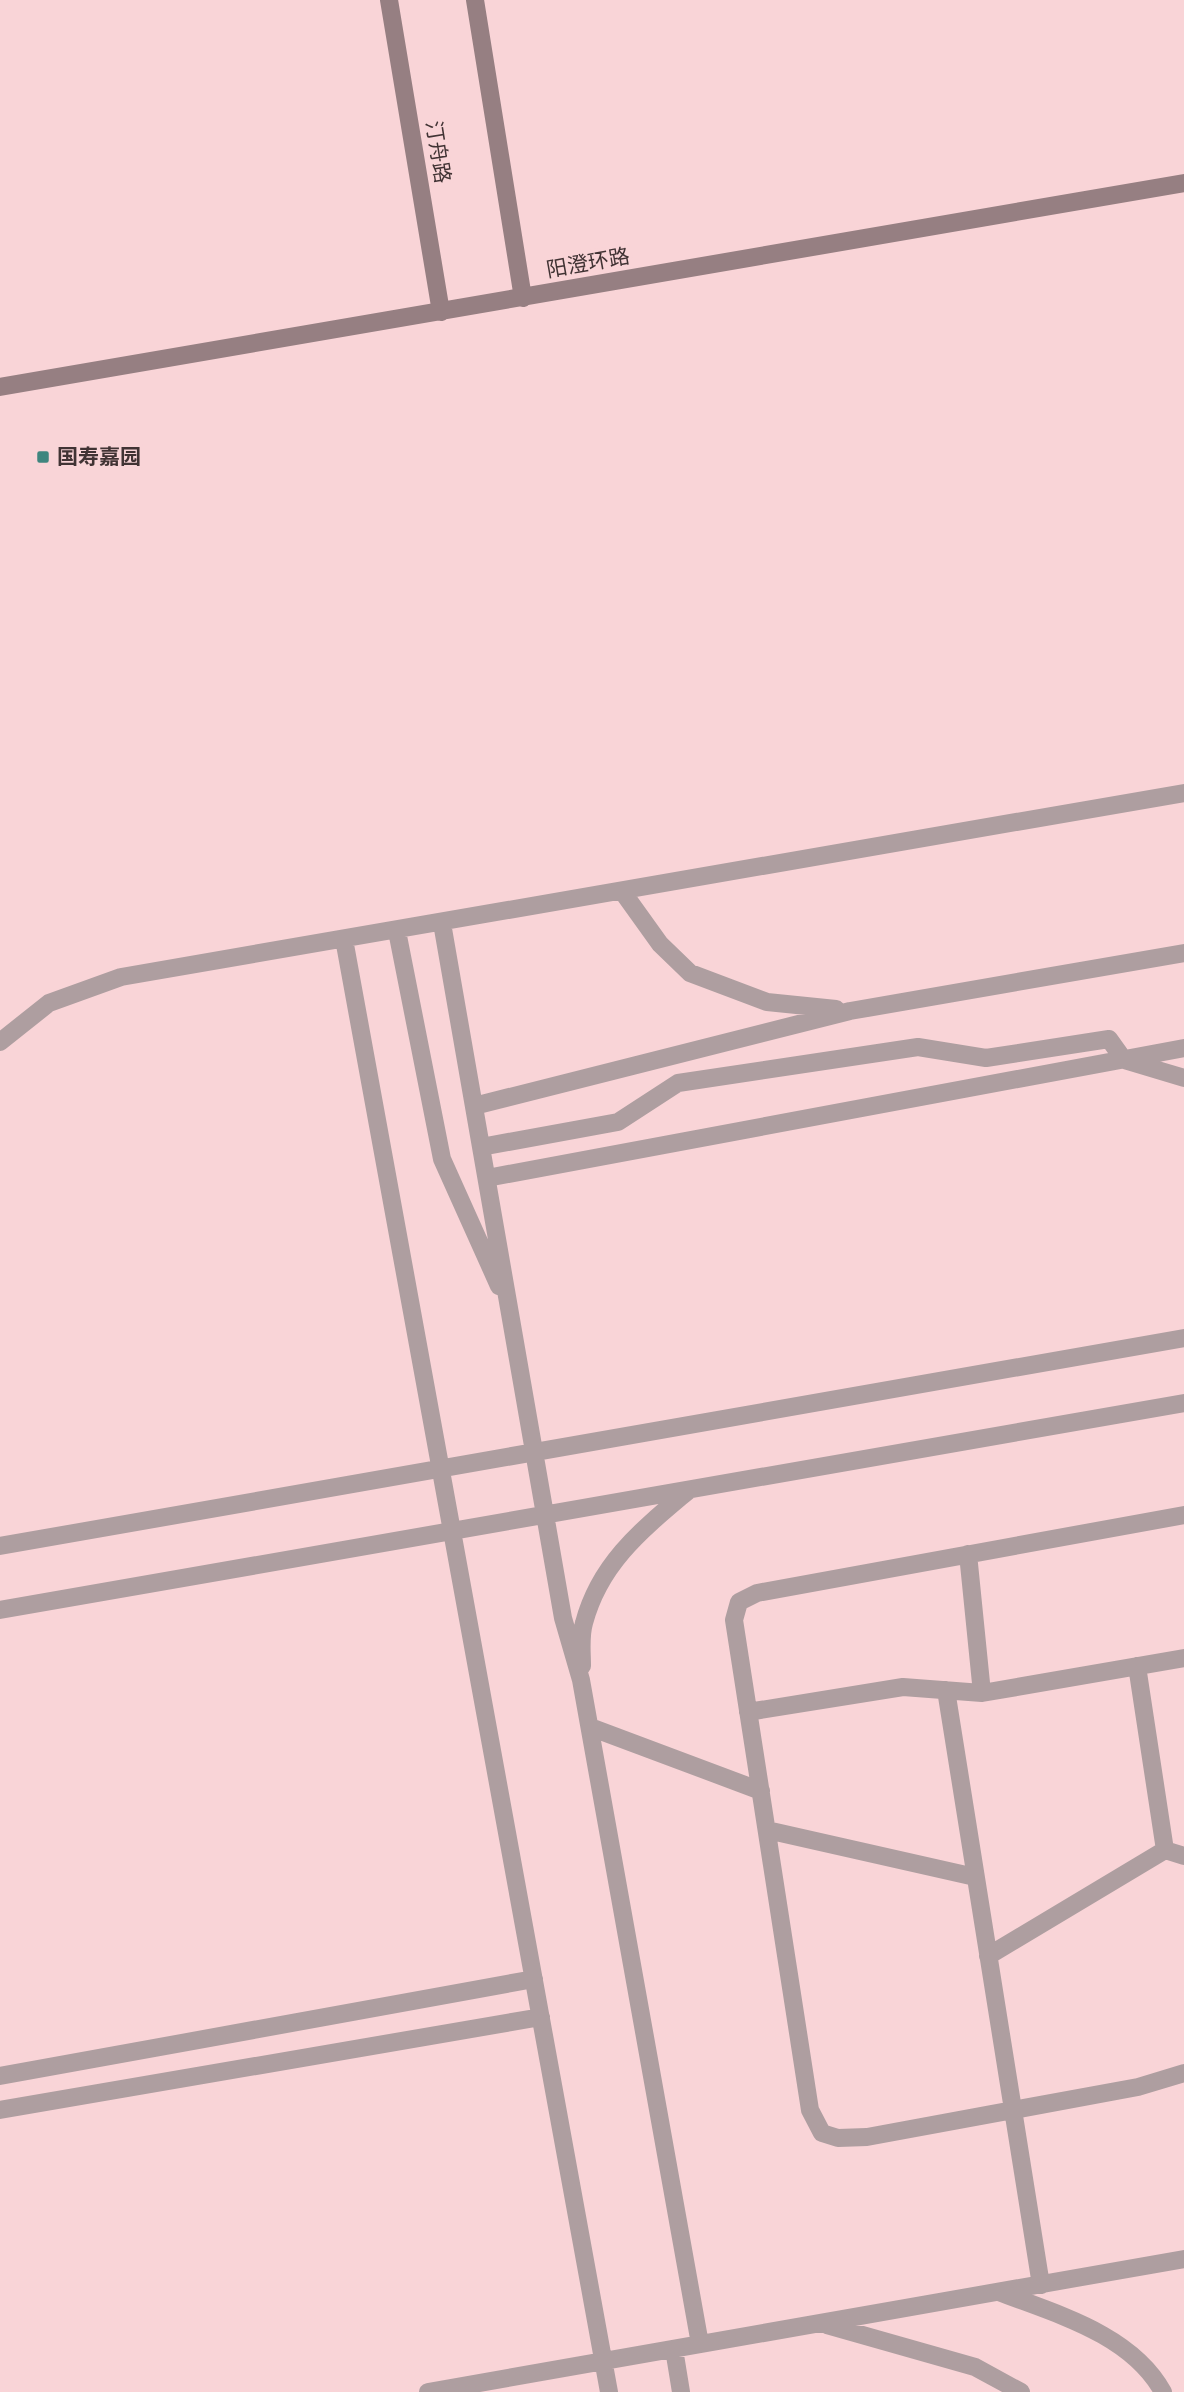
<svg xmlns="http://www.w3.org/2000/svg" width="1184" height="2392" viewBox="0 0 1184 2392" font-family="'Roboto Condensed','Noto Sans SC',sans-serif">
  <rect width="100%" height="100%" fill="#f9d4d7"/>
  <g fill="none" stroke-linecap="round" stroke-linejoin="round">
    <!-- lane -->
    <path stroke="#ae9ea0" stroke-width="18" d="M622 891 660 944 690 973 767 1002 836 1009
      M442 923 563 1618 581 1680 700 2344
      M397 931 442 1159 499 1286
      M344 939 609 2392
      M0 1042 49 1003 121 977 1184 793
      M474 1106 850 1011 1184 953
      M481 1147 618 1122 678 1083 918 1047 986 1058 1109 1039 1124 1060 1184 1078
      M487 1178 1184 1048
      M1184 1515 757 1593 739 1602 734 1620 810 2110 822 2133 838 2138 867 2137 1138 2087 1184 2073
      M0 1546 1184 1338
      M968 1554 982 1693
      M0 1610 1184 1403
      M582 1666C582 1652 580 1636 584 1623 600 1562 644 1528 689 1490
      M1137 1666 1165 1850 1184 1856
      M946 1690 1041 2285
      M748 1712 903 1687 982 1693 1184 1658
      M590 1727 761 1791
      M767 1830 975 1877
      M988 1956 1165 1850
      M0 2076 534 1979
      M0 2110 541 2017
      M999 2292C1056 2314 1131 2334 1163 2392
      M827 2325 975 2367 1021 2392
      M674 2349 681 2392
      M428 2392 1184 2259"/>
    <!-- secondary -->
    <path stroke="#967f82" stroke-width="18" d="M389 0 441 312
      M475 0 523 298
      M0 387 1184 183"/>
  </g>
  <!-- markers -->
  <rect fill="#3f857e" stroke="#f9d4d7" stroke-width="2.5" x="36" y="450" width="14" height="14" rx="3.5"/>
  <g text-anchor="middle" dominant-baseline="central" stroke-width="7" stroke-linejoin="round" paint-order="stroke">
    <!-- street labels -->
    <g font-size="21" fill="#413334" stroke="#f9d4d7">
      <text transform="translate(438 152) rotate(81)">汀舟路</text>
      <text transform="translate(588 263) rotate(-10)">阳澄环路</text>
    </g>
    <!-- poi labels -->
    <g font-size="21" font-weight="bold" fill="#413334" stroke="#f9d4d7" text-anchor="start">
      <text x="57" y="457">国寿嘉园</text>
    </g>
  </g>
</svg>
